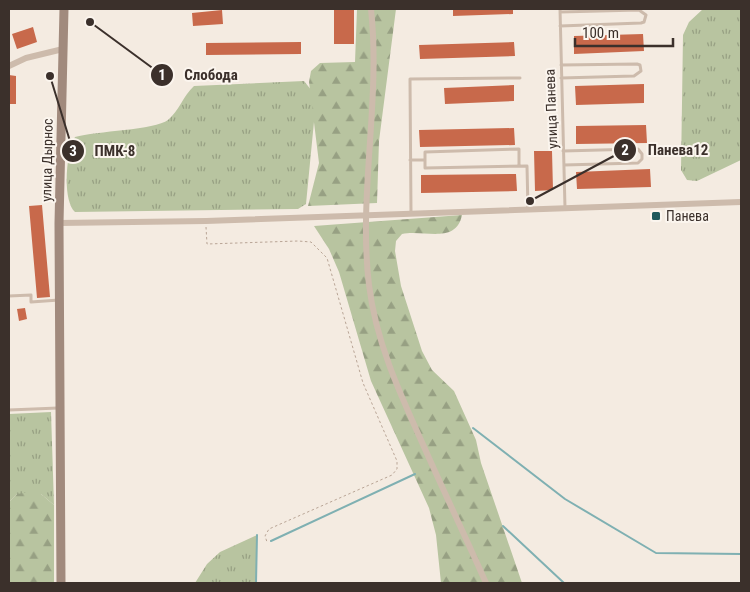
<svg xmlns="http://www.w3.org/2000/svg" width="750" height="592" viewBox="0 0 750 592" font-family="'Roboto Condensed',sans-serif">
  <defs>
    <pattern id="grass-tufts" width="24" height="20" patternUnits="userSpaceOnUse" patternTransform="scale(1.25)"><rect width="24" height="20" fill="#b8c4a0"/><path d="M3 7l-1-3M5 7V3M7 7l1-3M15 17l-1-3M17 17v-4M19 17l1-3" fill="none" stroke="#97a083"/></pattern>
    <pattern id="forest-firs" width="22" height="20" patternUnits="userSpaceOnUse" patternTransform="scale(1.25)"><rect width="22" height="20" fill="#b8c4a0"/><path d="M5 1l3.5 6h-7zM16 11l3.5 6h-7z" fill="#97a083"/></pattern>
  </defs>
  <rect width="100%" height="100%" fill="#f4ebe1"/>
  <!-- grass -->
  <path fill="url(#grass-tufts)" d="M703 9H741V160L697 181 687 180 681 170 683 35 689 22Z
    M304 81 312 91 316 101 306 204 298 209 75 212C62 200 66 152 75 137 96 131 155 130 168 120 179 111 183 96 194 86Z
    M51 412 54 505 41 494H17L9 502V414Z
    M257 535 256 583H195L207 564 220 552Z"/>
  <!-- forest -->
  <path fill="url(#forest-firs)" d="M357 9H396L379 141 377 203 308 206 319 163 309 82 311 71 320 63 355 62Z
    M462 215C456 245 423 229 402 234L396 241 395 251 401 286 422 351 432 370 454 391 476 440 481 463 522 583H441L436 535 429 508 371 381 339 272 329 249 314 226Z
    M30 492 41 494 54 505V583H9V502L17 494Z"/>
  <g fill="none" stroke-linecap="round" stroke-linejoin="round">
    <!-- stream -->
    <path stroke="#7fb0b2" stroke-width="2" d="M473 428 565 499 656 553 741 554
      M503 526 564 583
      M271 541 415 474
      M256 583 257 535"/>
  </g>
  <!-- building -->
  <path fill="#c8694b" d="M334 9H354V44H334Z
    M453 9H513V14L453 16Z
    M222 10 223 24 193 26 192 13Z
    M33 27 37 42 17 49 12 34Z
    M643 34 644 51 574 54V36Z
    M301 42V54L206 55V43Z
    M514 42 515 56 420 59 419 45Z
    M9 75 16 76V104H9Z
    M644 84V103L576 105 575 86Z
    M514 85V101L445 104 444 88Z
    M646 125 647 143 576 144V126Z
    M514 128 515 145 420 147 419 130Z
    M534 151H552L553 190 535 191Z
    M650 169 651 187 577 189 576 172Z
    M516 174 517 191 421 193V175Z
    M42 205 50 297 37 298 29 206Z
    M25 308 27 319 19 321 17 309Z"/>
  <g fill="none" stroke-linecap="round" stroke-linejoin="round">
    <!-- path -->
    <path stroke="#b9a596" stroke-width="1" stroke-dasharray="2.5 2.5" stroke-linecap="butt" d="M206 227 207 244 298 241 311 242 327 258 363 383 397 461V469L392 475 269 529 265 536 267 542"/>
    <!-- service -->
    <path stroke="#cdbbac" stroke-width="3" d="M560 9 565 208
      M560 12 639 10 646 15 644 22 641 23 560 26
      M561 65 637 64 640 65 641 71 634 76 561 78
      M563 151 638 149 642 154V159L638 163 564 165
      M410 160H425
      M519 166V149L425 152V168L527 166 528 210
      M411 213 410 79 520 78
      M9 296 31 295V302L59 300
      M9 410 58 408"/>
    <!-- minor -->
    <path stroke="#cdbbac" stroke-width="6" d="M371 9C381 100 358 195 369 285 376 343 401 396 425 449 445 494 466 538 486 583
      M9 66 26 58 63 49
      M59 223 206 221 741 202"/>
    <!-- secondary -->
    <path stroke="#a18a7d" stroke-width="9" d="M61 583 59 223 64 9"/>
  </g>
  <!-- markers -->
  <rect fill="#1f5a5e" stroke="#fbf5ee" stroke-width="2" x="651" y="211" width="10" height="10" rx="2.5"/>
  <g text-anchor="middle" dominant-baseline="central" stroke-width="4" stroke-linejoin="round" paint-order="stroke">
    <!-- street labels -->
    <g font-size="14" fill="#3b302b" stroke="#fbf5ee">
      <text transform="translate(551 109) rotate(-92)">улица Панева</text>
      <text transform="translate(47 160) rotate(-89)">улица Дырнос</text>
    </g>
    <!-- poi labels -->
    <g font-size="14" fill="#3b302b" stroke="#fbf5ee" text-anchor="start">
      <text x="666" y="216">Панева</text>
    </g>
  </g>
  <!-- callouts -->
  <path fill="none" stroke="#3b302b" stroke-width="2" d="M90 22L162 75M530 201L625 150M50 76L73 151"/>
  <g fill="#3b302b" stroke="#fbf5ee" stroke-width="2">
    <circle cx="90" cy="22" r="5"/>
    <circle cx="530" cy="201" r="5"/>
    <circle cx="50" cy="76" r="5"/>
    <circle cx="162" cy="75" r="12"/>
    <circle cx="625" cy="150" r="12"/>
    <circle cx="73" cy="151" r="12"/>
  </g>
  <g font-size="15" text-anchor="middle" font-weight="bold" fill="#fff">
    <text x="162" y="80">1</text>
    <text x="625" y="155">2</text>
    <text x="73" y="156">3</text>
  </g>
  <g font-size="15" text-anchor="middle" font-weight="bold" fill="#3b302b" stroke="#fbf5ee" stroke-width="4" stroke-linejoin="round" paint-order="stroke">
    <text x="211" y="80">Слобода</text>
    <text x="678" y="155">Панева12</text>
    <text x="115" y="156">ПМК-8</text>
  </g>
  <!-- border -->
  <rect width="750" height="592" fill="none" stroke="#3b302b" stroke-width="20"/>
  <!-- scale -->
  <path d="M575 38v8h98v-8" fill="none" stroke="#3b302b" stroke-width="2.5"/>
  <text x="582" y="38" font-size="15" fill="#3b302b" stroke="#fbf5ee" stroke-width="4" paint-order="stroke">100 m</text>
</svg>
